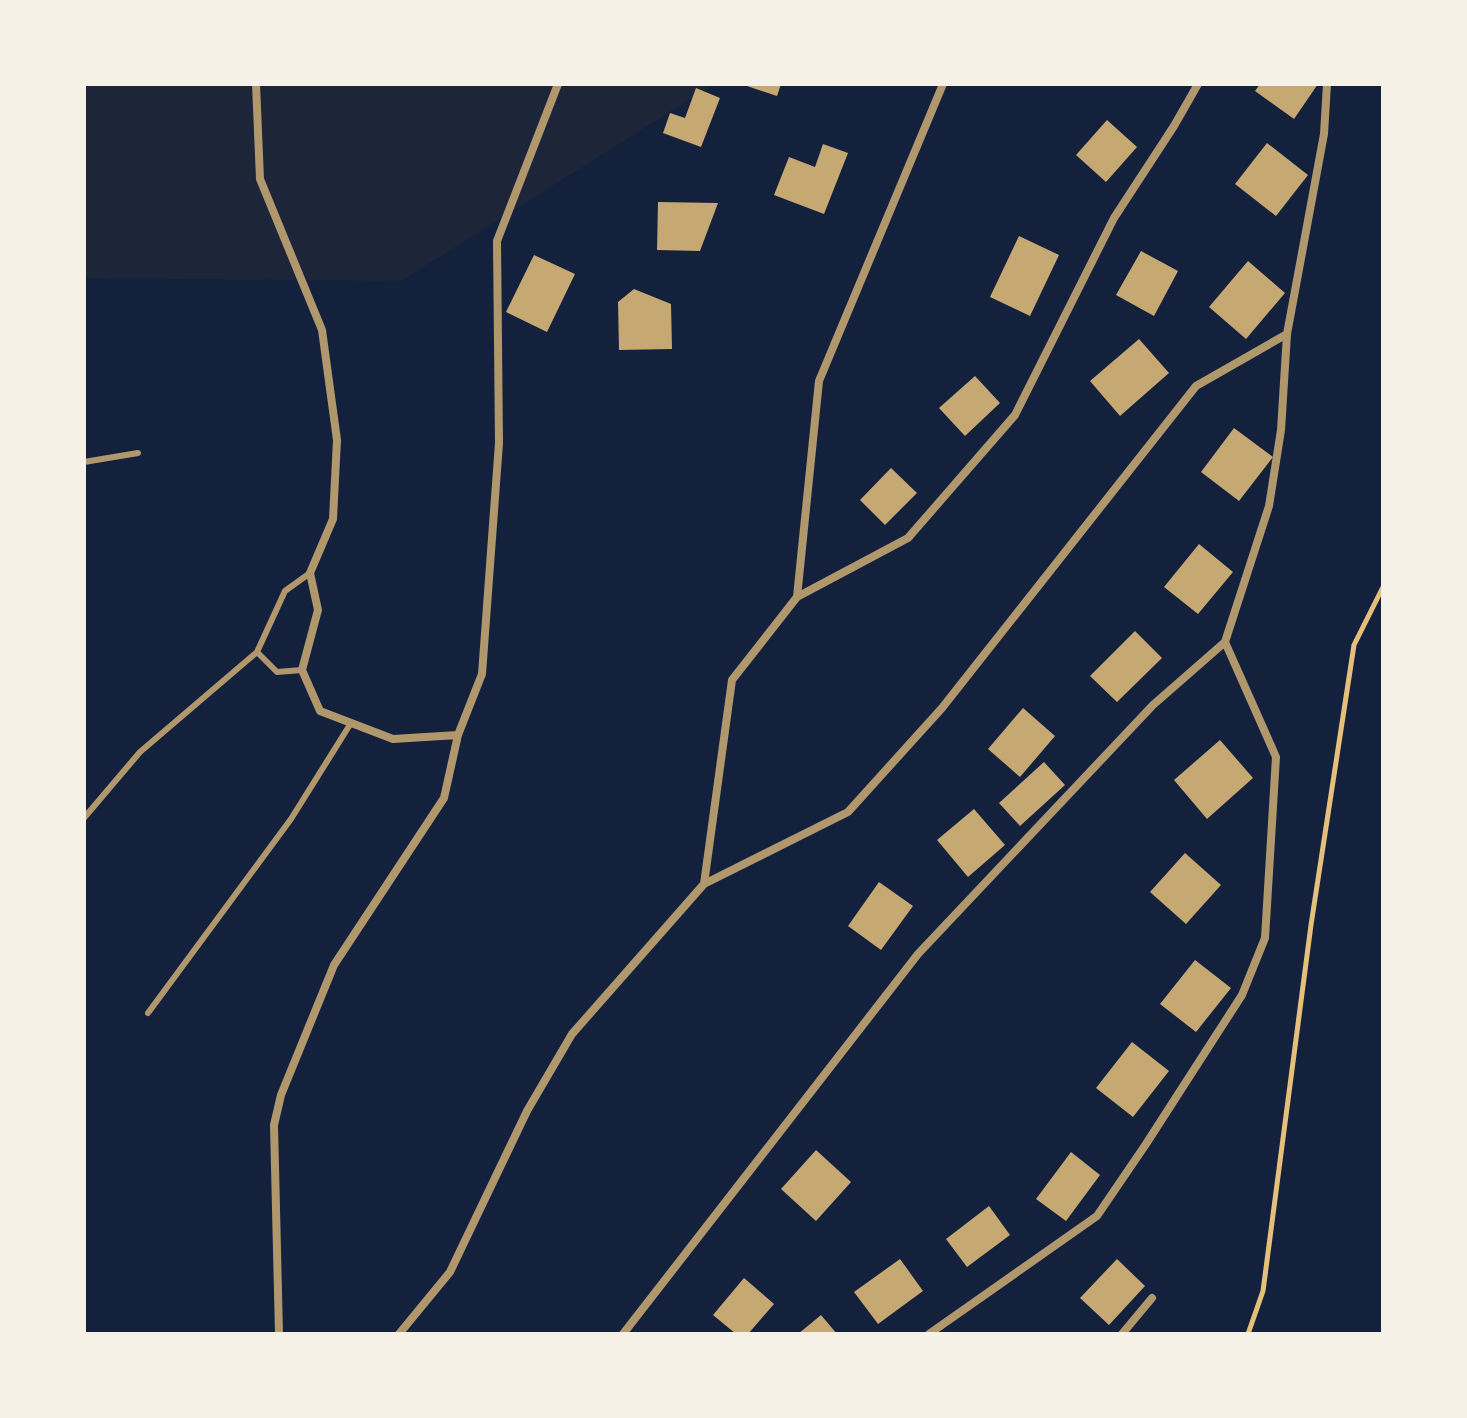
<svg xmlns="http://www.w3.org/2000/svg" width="1467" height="1418" viewBox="0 0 1467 1418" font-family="'PT Sans',sans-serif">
  <rect width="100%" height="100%" fill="#14213d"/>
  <!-- green -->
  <path fill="#1d2539" d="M84 84H714L401 281 84 278Z"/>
  <!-- building -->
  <path fill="#c6a872" d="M741 84H781L777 96Z
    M1260 84H1318L1294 119 1255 91Z
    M696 88 720 98 701 147 663 133 670 113 685 118Z
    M1107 120 1137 147 1106 182 1076 155Z
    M1267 143 1308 175 1276 216 1235 184Z
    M823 144 848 153 824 214 774 195 789 157 815 167Z
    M658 202 718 203 700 251 657 250Z
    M1019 236 1059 255 1030 316 990 297Z
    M1141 251 1178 271 1154 316 1116 295Z
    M534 255 575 274 547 332 506 312Z
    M1248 261 1285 293 1246 339 1209 307Z
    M634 289 671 304 672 349 619 350 618 302Z
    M1139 339 1169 373 1120 416 1090 381Z
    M975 376 1000 403 965 436 939 408Z
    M1234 428 1273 457 1239 501 1201 472Z
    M891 468 917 493 885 525 860 500Z
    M1199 544 1233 572 1198 614 1164 587Z
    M1135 631 1162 658 1117 702 1090 676Z
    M1023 708 1055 736 1020 777 988 749Z
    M1220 740 1253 778 1207 819 1174 780Z
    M1044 762 1065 785 1020 826 999 803Z
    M974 809 1005 845 968 877 937 840Z
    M1185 853 1221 885 1186 924 1150 892Z
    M879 882 913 906 881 950 848 926Z
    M1195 960 1231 988 1196 1032 1160 1004Z
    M1132 1042 1169 1071 1133 1117 1096 1088Z
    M816 1150 851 1182 816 1221 781 1189Z
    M1071 1152 1100 1175 1066 1221 1036 1199Z
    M989 1206 1010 1235 967 1267 946 1239Z
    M900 1259 923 1291 878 1324 854 1292Z
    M1117 1259 1145 1286 1109 1325 1080 1298Z
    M744 1278 774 1304 748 1334H736L713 1315Z
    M821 1315 837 1334H798Z"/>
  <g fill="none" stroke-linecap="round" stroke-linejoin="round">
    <!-- path -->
    <path stroke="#e5c07b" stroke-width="5" d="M1248 1334 1263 1291 1311 925 1354 645 1383 587"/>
    <!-- service -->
    <path stroke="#b1986c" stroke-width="6" d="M84 462 138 453
      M257 652 277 672 302 670
      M84 818 140 752 257 652 285 591 310 573
      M148 1013 291 819 351 723"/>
    <!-- minor -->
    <path stroke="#b1986c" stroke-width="8" d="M256 84 260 179 322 330 337 440 333 519 310 573 318 610 302 670 320 711 393 739 458 735
      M797 597 819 381 943 84
      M704 884 732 680 797 597 908 538 1015 415 1114 218 1174 126 1198 84
      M279 1334 274 1125 281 1095 334 965 444 798 458 735 482 674 499 443 497 241 558 84
      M399 1334 450 1272 527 1111 572 1034 704 884 848 812 942 708 1196 386 1287 334
      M623 1334 918 954 1153 705 1225 642 1269 506 1281 430 1287 334 1324 134 1327 84
      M929 1334 1097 1216 1146 1144 1242 995 1265 938 1276 757 1225 642
      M1122 1334 1152 1298"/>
  </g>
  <!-- border -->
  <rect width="1467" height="1418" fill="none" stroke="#f6f1e7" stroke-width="172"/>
</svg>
